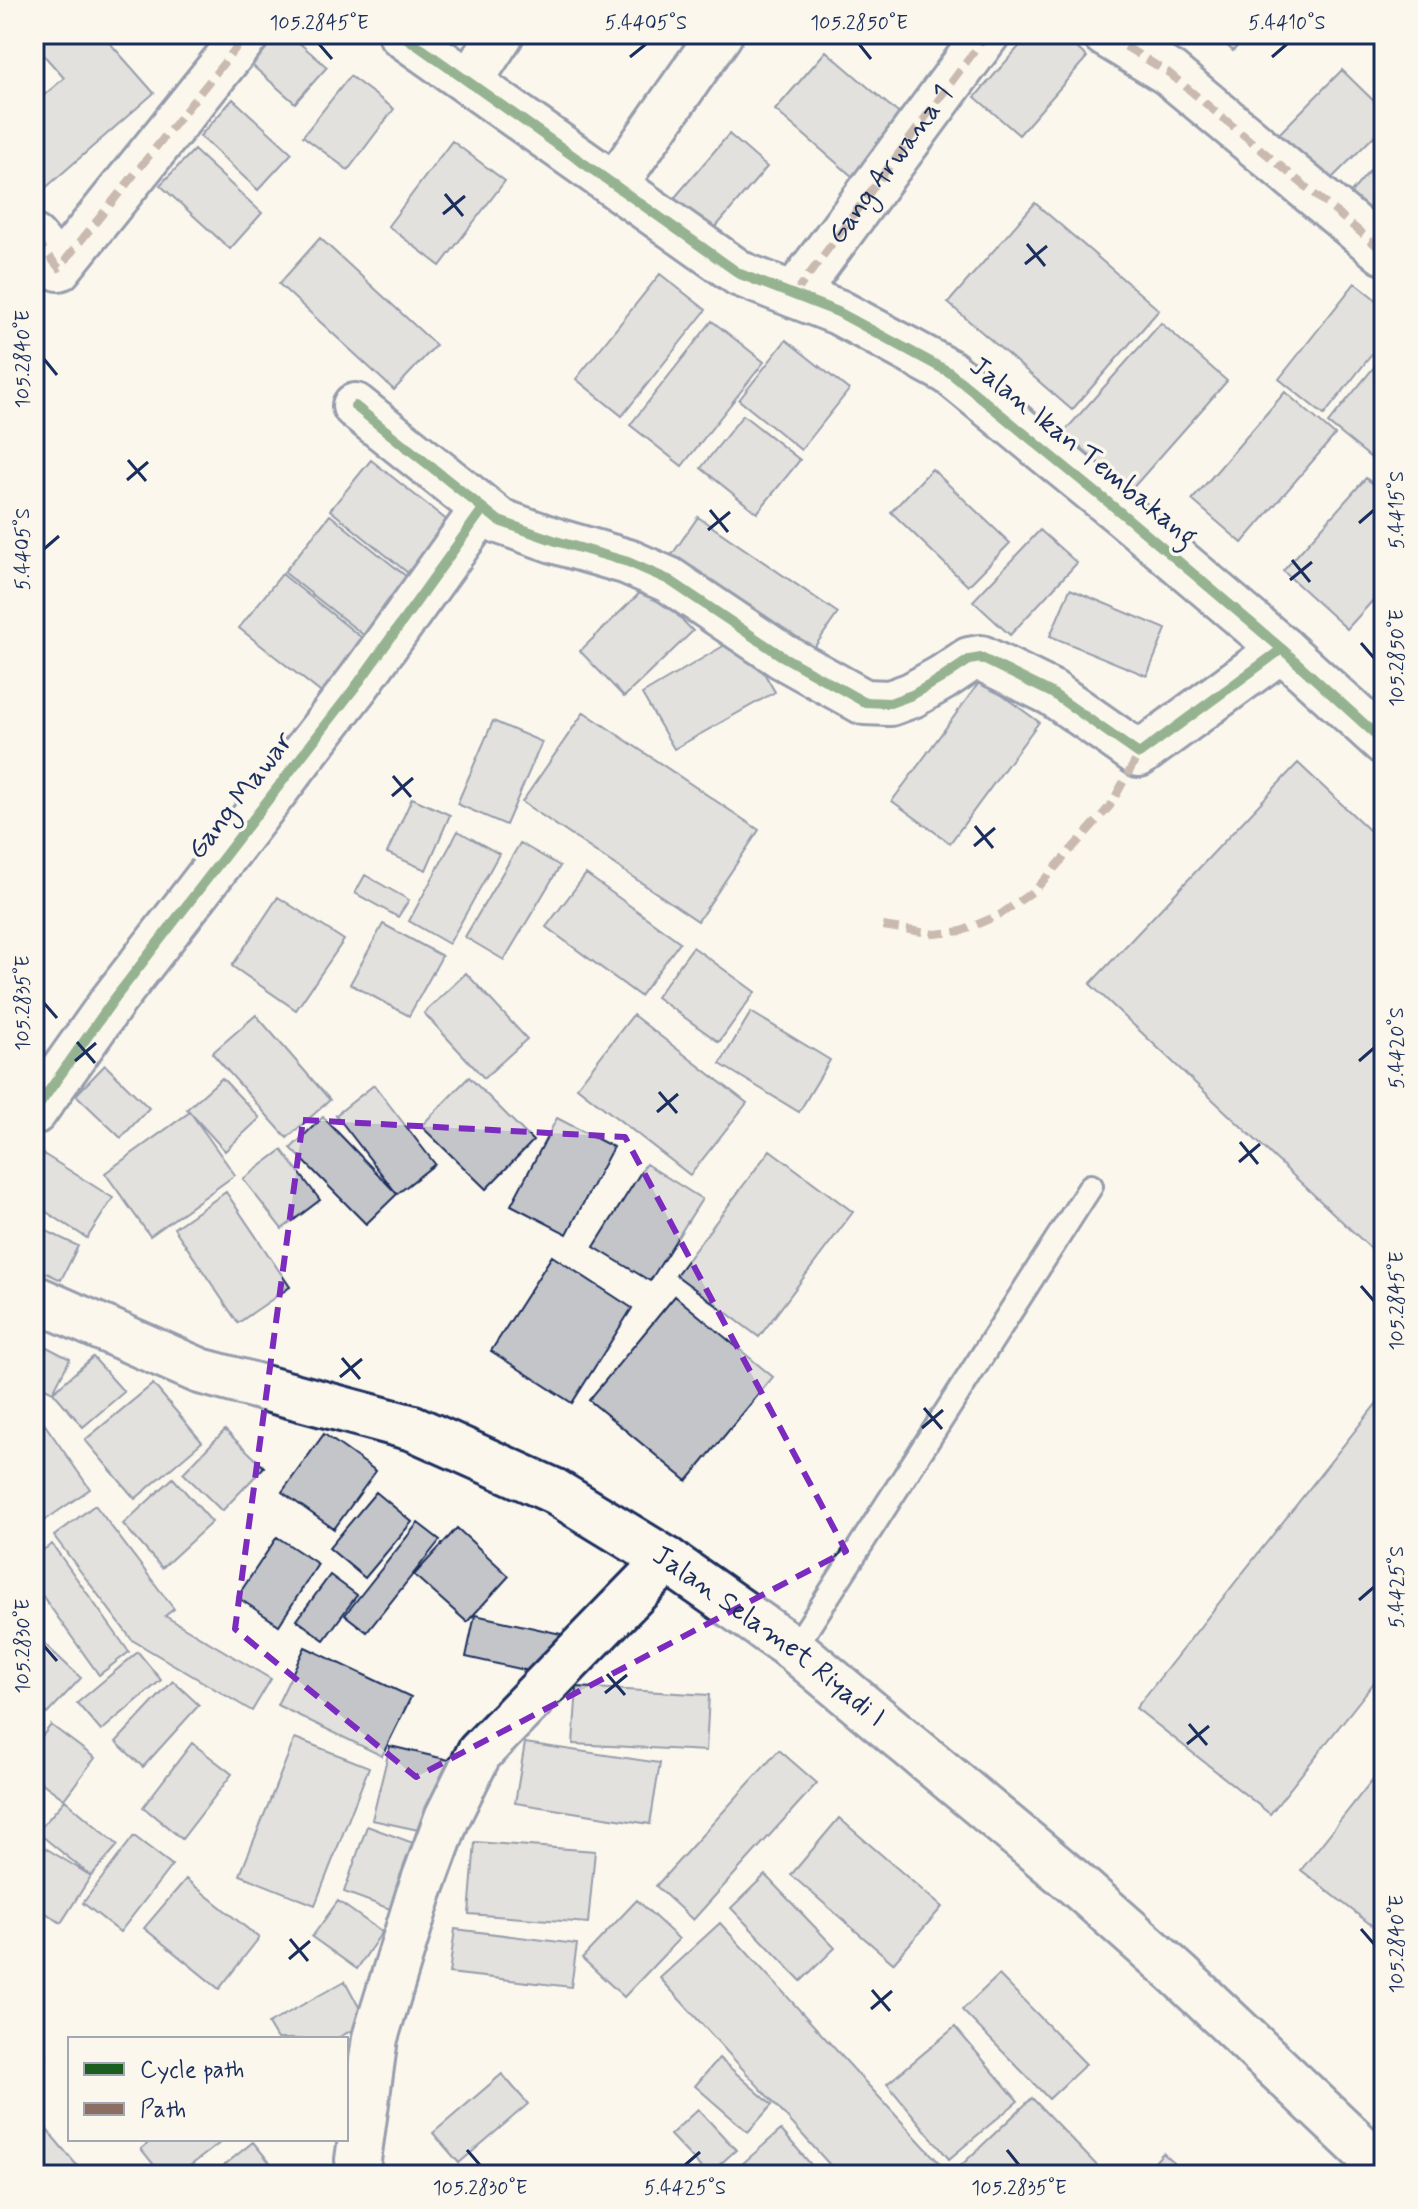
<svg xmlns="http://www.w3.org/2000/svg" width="1418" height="2209" viewBox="0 0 1418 2209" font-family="Mynerve,sans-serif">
  <rect width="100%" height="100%" fill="#fbf7ec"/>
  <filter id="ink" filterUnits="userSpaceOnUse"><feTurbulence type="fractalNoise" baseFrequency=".0125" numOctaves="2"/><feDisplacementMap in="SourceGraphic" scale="16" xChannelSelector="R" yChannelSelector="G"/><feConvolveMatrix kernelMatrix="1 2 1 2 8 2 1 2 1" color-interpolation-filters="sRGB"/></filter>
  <g filter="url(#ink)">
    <!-- building -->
    <path fill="#c3c5c9" stroke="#1b2f5e" stroke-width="2" d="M34 34H102L154 93 34 198V104L64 78 34 44Z
      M268 34H289L327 67 295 103 246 60Z
      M1030 34H1061L1087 57 1019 135 975 97Z
      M1120 34H1172L1150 60Z
      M1214 34H1248L1233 51Z
      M826 51 904 118 853 177 775 110Z
      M1342 70 1384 111V126L1319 191 1270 143Z
      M350 76 394 109 348 170 303 136Z
      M233 99 292 153 258 190 200 136Z
      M729 134 767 167 703 242 665 209Z
      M452 141 505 181 440 266 388 226Z
      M194 150 262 213 230 249 160 185Z
      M1384 154V236L1343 202Z
      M1035 203 1159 310 1072 410 948 303Z
      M320 238 436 345 394 390 279 284Z
      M660 274 706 310 622 416 576 379Z
      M1355 283 1384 306V339L1324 415 1279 379Z
      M712 321 764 362 682 466 630 425Z
      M1161 323 1227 381 1130 491 1064 432Z
      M786 340 849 390 801 450 739 400Z
      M1384 355V440L1370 457 1328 423Z
      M1285 392 1335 435 1242 543 1192 500Z
      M743 415 800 460 757 513 701 468Z
      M371 460 449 522 408 573 330 510Z
      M1384 460V482L1374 474Z
      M932 469 1010 543 968 586 891 512Z
      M1366 478 1384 493V588L1347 629 1283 571Z
      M330 515 417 585 371 641 284 572Z
      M698 517 838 613 811 652 671 556Z
      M1040 530 1077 563 1010 635 973 601Z
      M282 574 372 646 329 699 239 628Z
      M648 585 693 631 624 697 580 651Z
      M1070 589 1166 629 1147 676 1050 636Z
      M742 635 775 692 674 749 642 694Z
      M981 680 1039 722 950 843 892 801Z
      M584 712 759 830 698 921 522 802Z
      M493 721 542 742 506 825 457 804Z
      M1298 763 1384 844V1261L1090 984Z
      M412 798 450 815 426 870 387 853Z
      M458 831 499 854 449 944 409 921Z
      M520 843 560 866 504 960 465 937Z
      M586 874 680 942 640 996 546 927Z
      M365 875 409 900 398 917 355 893Z
      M278 897 344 940 296 1010 232 966Z
      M383 924 442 956 409 1016 350 984Z
      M693 947 755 992 719 1042 656 997Z
      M466 973 527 1039 484 1078 424 1013Z
      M751 1012 830 1060 799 1112 720 1064Z
      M256 1015 330 1100 287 1138 212 1053Z
      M633 1015 747 1103 690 1175 577 1087Z
      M105 1065 149 1108 121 1138 76 1095Z
      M469 1077 533 1141 486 1189 421 1126Z
      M222 1078 260 1118 225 1151 187 1109Z
      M374 1085 435 1164 397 1194 336 1115Z
      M190 1112 235 1175 150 1236 105 1173Z
      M323 1117 397 1194 366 1224 291 1148Z
      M557 1118 613 1147 567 1234 511 1205Z
      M34 1148 113 1198 87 1238 34 1204Z
      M282 1150 320 1200 282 1229 243 1179Z
      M770 1150 853 1212 759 1337 676 1275Z
      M646 1164 702 1199 650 1281 594 1247Z
      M226 1192 290 1287 238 1323 174 1228Z
      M34 1225 78 1246 61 1280 34 1267Z
      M552 1256 632 1308 572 1403 491 1351Z
      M675 1296 773 1377 687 1481 589 1400Z
      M37 1342 70 1359 53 1392 34 1383V1347Z
      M93 1357 124 1392 83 1427 53 1392Z
      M153 1384 202 1442 135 1499 85 1440Z
      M1384 1394V1670L1270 1814 1136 1708Z
      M34 1409 90 1489 41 1523 34 1514Z
      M225 1430 264 1467 222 1511 183 1473Z
      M324 1434 376 1471 334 1529 282 1492Z
      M173 1478 212 1522 162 1568 123 1524Z
      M376 1492 412 1522 365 1578 329 1548Z
      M95 1505 174 1609 165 1616 271 1679 252 1711 132 1640 54 1536Z
      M418 1523 440 1540 367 1632 345 1615Z
      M457 1528 509 1576 467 1622 414 1575Z
      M277 1537 318 1564 279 1625 237 1597Z
      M52 1544 129 1652 99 1675 34 1584V1556Z
      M330 1575 357 1595 324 1640 297 1620Z
      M475 1615 561 1634 552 1676 466 1657Z
      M34 1634 81 1678 47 1714 34 1701Z
      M305 1647 411 1697 382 1756 277 1705Z
      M138 1652 161 1680 101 1731 77 1703Z
      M173 1681 199 1705 143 1767 116 1742Z
      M577 1687 709 1695 706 1751 573 1744Z
      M51 1725 95 1758 64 1799 34 1777V1746Z
      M295 1738 369 1767 315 1905 240 1875Z
      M192 1743 232 1774 182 1839 143 1807Z
      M525 1743 660 1763 650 1824 515 1803Z
      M390 1746 449 1760 432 1833 372 1820Z
      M779 1750 817 1783 693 1920 656 1886Z
      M1384 1765V1935L1301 1870Z
      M65 1800 118 1845 91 1876 37 1832Z
      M839 1818 942 1907 893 1963 791 1875Z
      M367 1826 424 1847 401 1913 344 1892Z
      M134 1836 172 1865 120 1932 83 1903Z
      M34 1841 91 1876 61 1923 34 1905Z
      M475 1842 595 1851 588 1923 469 1914Z
      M765 1875 835 1948 801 1981 731 1908Z
      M186 1879 259 1938 219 1989 144 1928Z
      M637 1900 679 1939 624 1997 582 1958Z
      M338 1901 382 1932 357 1969 312 1937Z
      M720 1923 943 2167 934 2175H839L660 1978Z
      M455 1929 577 1944 571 1987 449 1973Z
      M999 1975 1086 2064 1049 2099 962 2010Z
      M345 1981 367 2022 336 2039H277L268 2024Z
      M955 2027 1018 2101 949 2159 887 2084Z
      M34 2043 47 2058 34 2070Z
      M719 2058 772 2105 748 2132 695 2086Z
      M502 2074 528 2104 459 2163 433 2133Z
      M1032 2098 1106 2175H951Z
      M698 2109 736 2150 708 2175 670 2135Z
      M37 2118 85 2175H34V2120Z
      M781 2130 820 2175H752L742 2164Z
      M153 2139H225L178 2175H162L141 2149Z
      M253 2142 280 2175H212Z
      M1163 2153 1187 2175H1143Z"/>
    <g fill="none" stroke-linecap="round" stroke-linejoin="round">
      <defs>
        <path id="service" d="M794 1649 1091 1186"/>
        <g id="minor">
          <path d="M401 34 740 274 838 312 949 372 1125 516 1282 649 1384 742"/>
          <path d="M1105 34 1169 73 1384 252"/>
          <path d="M470 81 501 34"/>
          <path d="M615 184 720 34"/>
          <path d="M34 238 59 268 247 34"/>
          <path id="s1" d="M794 295 987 34"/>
          <path d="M355 406 499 521 556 541 628 562 669 580 782 656 864 702 890 703 912 695 942 678 969 660 981 658 1052 693 1139 754 1282 649"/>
          <path d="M34 1112 112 1002 359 682 483 509"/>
          <path d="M358 2160 375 2038 419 1894 447 1818 479 1753 667 1560"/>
        </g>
        <g id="secondary">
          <path id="s2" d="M34 1298 200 1371 413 1428 554 1491 667 1560 794 1649 1075 1883 1179 1975 1384 2169"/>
        </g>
      </defs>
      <!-- service casing -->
      <use href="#service" stroke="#1b2f5e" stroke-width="28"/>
      <!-- minor casing -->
      <use href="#minor" stroke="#1b2f5e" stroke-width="50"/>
      <!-- secondary casing -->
      <use href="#secondary" stroke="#1b2f5e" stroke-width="50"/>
      <!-- service -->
      <use href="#service" stroke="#fbf7ec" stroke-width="22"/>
      <!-- minor -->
      <use href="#minor" stroke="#fbf7ec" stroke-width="44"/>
      <!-- secondary -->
      <use href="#secondary" stroke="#fbf7ec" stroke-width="44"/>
      <!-- quiet -->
      <path stroke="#8d6e63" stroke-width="8" stroke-dasharray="16 8" stroke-linecap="butt" d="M1105 34 1169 73 1384 252
        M34 238 59 268 247 34
        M794 295 987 34
        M883 926 935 934 962 931 1001 914 1035 890 1110 806 1139 754 1143 750"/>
      <defs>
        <path id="cycleway" d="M401 34 740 274 838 312 949 372 1125 516 1282 649 1384 742
          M355 406 499 521 556 541 628 562 669 580 782 656 864 702 890 703 912 695 942 678 969 660 981 658 1052 693 1139 754 1282 649
          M34 1112 112 1002 359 682 483 509"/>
      </defs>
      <!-- cycleway casing -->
      <use href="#cycleway" stroke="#fbf7ec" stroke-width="15"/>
      <!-- cycleway -->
      <use href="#cycleway" stroke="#1b5e20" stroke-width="10"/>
    </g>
  </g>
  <!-- marked area -->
  <path d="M0 0H1418V2209H0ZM303 1120 625 1137 846 1551 416 1777 235 1629Z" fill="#fbf7ec" fill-opacity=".55" fill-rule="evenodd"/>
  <path fill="none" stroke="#7b2cbf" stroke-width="6" stroke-dasharray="16 10" stroke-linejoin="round" d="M303 1120 625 1137 846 1551 416 1777 235 1629Z"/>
  <!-- ticks -->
  <path fill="none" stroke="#1b2f5e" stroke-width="3" d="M319 44 332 59M859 44 871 59M630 57 646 44M1272 57 1287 44M445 194 463 216M443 214 465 196M1027 244 1045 266M1025 264 1047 246M44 359 57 375M128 460 146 481M127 480 148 462M710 510 728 532M1359 523 1374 510M708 530 730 512M44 549 59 536M1292 560 1310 582M1290 580 1312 562M1361 643 1374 658M393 776 411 797M392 796 413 778M975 826 993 848M974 846 995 828M44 1003 57 1018M77 1042 95 1063M75 1061 96 1043M1359 1061 1374 1048M659 1092 677 1113M657 1112 678 1094M1240 1142 1258 1164M1239 1162 1260 1144M1361 1286 1374 1301M342 1358 360 1379M340 1377 362 1359M924 1408 942 1429M922 1428 943 1410M1359 1600 1374 1587M44 1646 57 1661M607 1674 625 1695M605 1693 627 1675M1189 1724 1207 1745M1187 1744 1209 1726M1361 1929 1374 1944M290 1939 308 1961M289 1959 310 1941M872 1990 890 2011M871 2009 892 1991M467 2150 480 2165M1007 2150 1019 2165M685 2165 700 2152"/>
  <g text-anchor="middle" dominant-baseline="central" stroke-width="7" stroke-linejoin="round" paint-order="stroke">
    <!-- street labels -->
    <g font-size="28" fill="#1b2f5e" stroke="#fbf7ec">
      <text stroke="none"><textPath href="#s1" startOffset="162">Gang Arwana 1</textPath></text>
      <text transform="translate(1083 452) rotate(39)">Jalan Ikan Tembakang</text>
      <text transform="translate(241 796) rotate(-52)">Gang Mawar</text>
      <text stroke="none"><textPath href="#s2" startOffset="816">Jalan Selamet Riyadi I</textPath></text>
    </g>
  </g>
  <!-- margin -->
  <rect width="1418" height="2209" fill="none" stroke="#fbf7ec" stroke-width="88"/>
  <!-- legend -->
  <rect x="68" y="2037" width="280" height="104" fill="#fbf7ec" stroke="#a1a7b3" stroke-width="2"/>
  <rect x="84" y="2063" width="40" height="12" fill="#1b5e20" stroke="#a1a7b3" stroke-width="2"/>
  <text x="140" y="2077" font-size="24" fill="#1b2f5e">Cycle path</text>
  <rect x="84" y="2103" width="40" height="12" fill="#8d6e63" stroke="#a1a7b3" stroke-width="2"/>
  <text x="140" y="2117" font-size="24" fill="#1b2f5e">Path</text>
  <rect x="44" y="44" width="1330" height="2121" fill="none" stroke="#1b2f5e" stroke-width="3"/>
  <g font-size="20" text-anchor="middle" fill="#1b2f5e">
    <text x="319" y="29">105.2845°E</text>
    <text x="646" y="29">5.4405°S</text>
    <text x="859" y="29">105.2850°E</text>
    <text x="1287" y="29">5.4410°S</text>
    <text transform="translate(22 359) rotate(-90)" y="7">105.2840°E</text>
    <text transform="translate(1396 510) rotate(-90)" y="7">5.4415°S</text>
    <text transform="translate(22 549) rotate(-90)" y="7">5.4405°S</text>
    <text transform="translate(1396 658) rotate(-90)" y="7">105.2850°E</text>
    <text transform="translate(22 1003) rotate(-90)" y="7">105.2835°E</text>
    <text transform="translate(1396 1048) rotate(-90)" y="7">5.4420°S</text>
    <text transform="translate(1396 1301) rotate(-90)" y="7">105.2845°E</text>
    <text transform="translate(1396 1587) rotate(-90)" y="7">5.4425°S</text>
    <text transform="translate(22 1646) rotate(-90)" y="7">105.2830°E</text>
    <text transform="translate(1396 1944) rotate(-90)" y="7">105.2840°E</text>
    <text x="480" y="2194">105.2830°E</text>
    <text x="685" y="2194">5.4425°S</text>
    <text x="1019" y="2194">105.2835°E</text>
  </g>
</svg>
